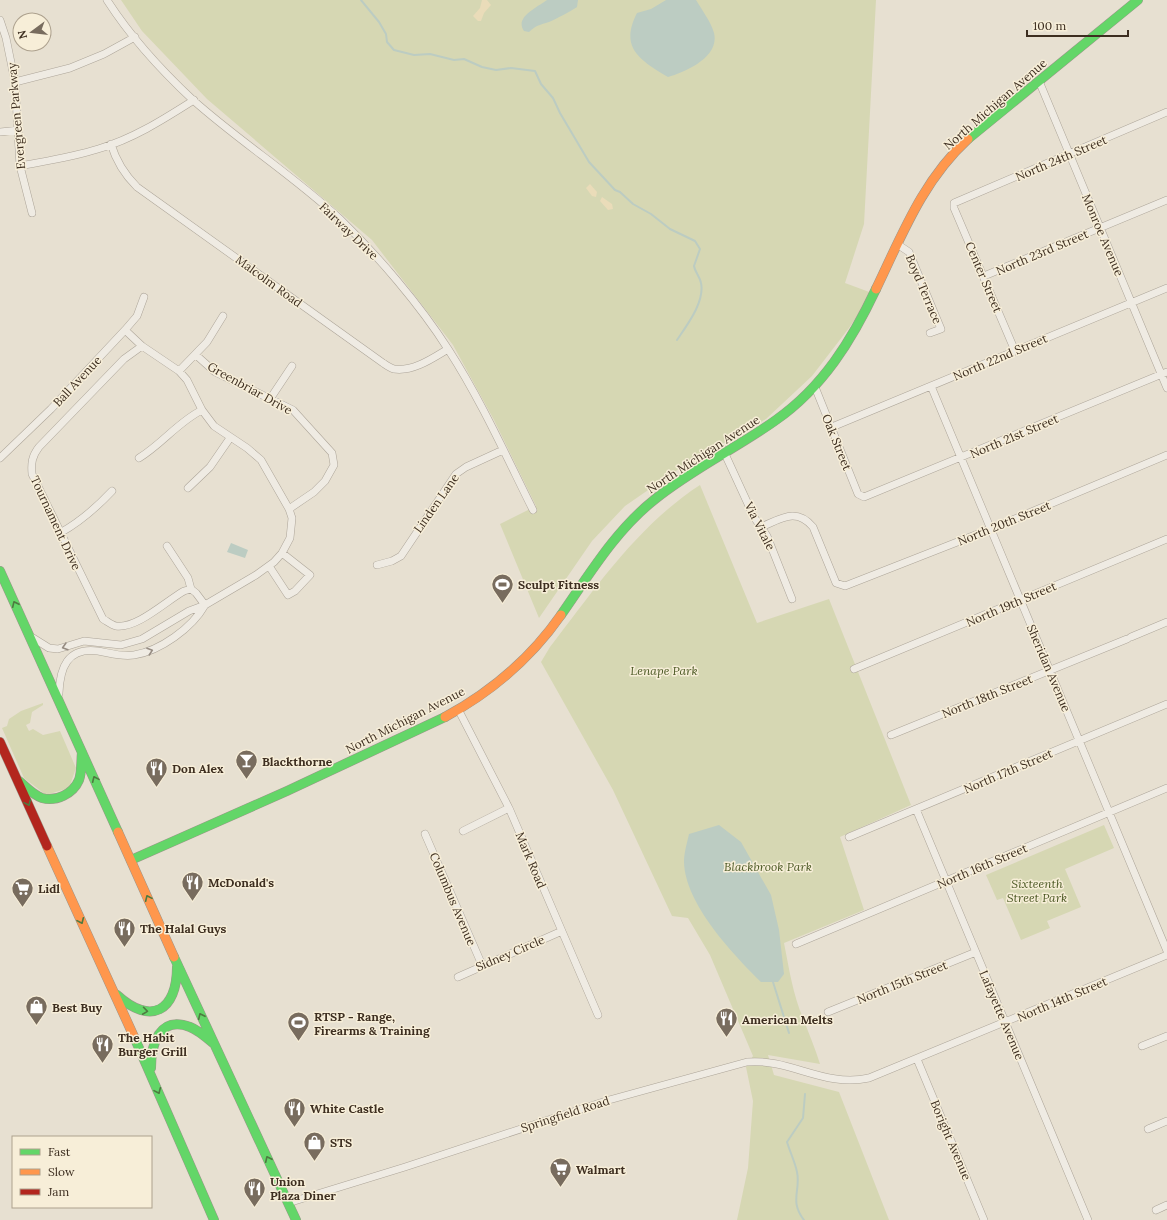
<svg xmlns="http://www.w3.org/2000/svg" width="1167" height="1220" viewBox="0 0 1167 1220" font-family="Lora,serif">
  <rect width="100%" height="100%" fill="#e7e0d1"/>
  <!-- green -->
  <path fill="#d6d7b3" d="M121 0H876L864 224 845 283 872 293 849 328 812 376 766 419 683 466 625 506 592 541 539 618 500 524 536 506 494 420 453 345 372 240 207 99 142 31Z
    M700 485 757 623 829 599 911 805 840 837 864 910 784 943C789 968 793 995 803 1018 809 1034 815 1048 820 1064L768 1055 774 1075 839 1092 889 1220H737L748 1168 753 1101 746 1067 753 1056 710 955 688 918 672 916 613 790 541 662 550 647C595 589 637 526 700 485Z
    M43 703V705L32 712 30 723 26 725 29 731 33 729 43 735 60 731 76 768 69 788 46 795 24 778 2 728 7 726 9 719 21 711Z
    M1104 825 1114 848 1065 869 1081 907 1047 921 1050 928 1021 940 1003 898 997 900 986 875Z"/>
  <!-- sand -->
  <path fill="#eadcb9" d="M482 0H487L491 5 484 13 481 21H478L473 16 480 8Z
    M590 184 597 192 596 197 592 196 586 188Z
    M602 197 612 204 613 209 608 210 600 201Z"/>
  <!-- water -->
  <path fill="#bcccc2" d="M547 0H578L577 7C569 12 558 18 549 22 540 25 536 25 529 32L524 31C514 17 538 7 547 0Z
    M666 0H696C702 10 711 22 714 33 720 57 685 72 668 77 640 60 619 48 637 13L651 9Z
    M231 543 248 550 245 558 227 552Z
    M719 825 741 842 771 895 779 930 784 974 778 982H761C733 954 685 904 684 862 684 853 687 843 689 834Z"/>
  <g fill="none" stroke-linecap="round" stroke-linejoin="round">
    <!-- stream -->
    <path stroke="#bcccc2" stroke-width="2" d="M361 0 379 22 386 34 387 42 394 50 414 55 430 54 454 60 464 59 482 67 496 70 511 68 535 71 541 84 553 98 560 113 589 162 615 190 620 192 633 204 651 214 670 229 695 241 700 249 694 266C695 272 700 277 701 283 705 302 687 325 677 340
      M773 982 789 1033
      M804 1220C789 1201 801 1190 797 1172 795 1162 790 1152 787 1142L803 1118 805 1094"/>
    <defs>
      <path id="street" d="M107 0C130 36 162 71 193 100 240 142 294 176 340 219 378 256 420 305 448 349 481 400 506 456 533 510
        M0 20 6 38 15 82 20 166 32 213
        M1039 81 1167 388
        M15 82 70 68 104 54 135 37
        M0 132 19 130
        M111 144C116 161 125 175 137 187L383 363C386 365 390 368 394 369 413 372 433 358 448 349
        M20 166C46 161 73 157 98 149 133 139 164 119 194 100
        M897 244 909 252 941 329 930 333
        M984 276 1167 200
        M142 346 124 359 39 447C32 456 31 463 32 474L103 619C107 621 111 625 116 626 137 629 166 601 184 591L191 589 196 593 205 605
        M1015 351 954 208V203L1167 112
        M196 355 215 372 293 410 332 453 334 465 325 481 314 492 289 509
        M179 371 207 342 223 316
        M931 386 1167 951
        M815 387 858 494 864 497 1167 372
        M270 399 292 366
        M832 427 1167 288
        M725 454 754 517 767 536 792 599
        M0 458 51 409 125 330 137 316 144 297
        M139 458C162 444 178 422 202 410
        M188 488 210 467 230 438
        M761 527C781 519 796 507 813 527L836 583 845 586 993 528 1167 455
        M60 533C80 522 96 508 112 491
        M167 546 188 578 191 589
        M377 565 392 561 401 556 456 474 466 467 503 450
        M269 566 288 595 295 591 310 575 282 553
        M1131 637 1167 622
        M33 638 49 648 58 649 84 641 121 645 142 639 189 611 205 605 256 575 274 562 282 553 290 538 292 518 289 509 261 460 247 448 214 426 202 410 187 380 179 371 142 346 125 330
        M854 669 1167 539
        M59 693C60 668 67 647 98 651 110 653 121 657 134 655 160 651 192 628 205 605
        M458 709 509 808 598 1015
        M891 735 1127 639
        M916 809 1088 1220
        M463 831 509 808
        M425 834 482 965
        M849 837 1167 704
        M796 944 1167 788
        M458 977 562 931
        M828 1012 976 952
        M1142 1046 1167 1036
        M917 1059 984 1220
        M1148 1129 1167 1121
        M288 1203 405 1167 609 1100 747 1062C790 1058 824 1088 869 1078L1167 955
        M1156 1210 1167 1205"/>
      <path id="fast" d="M968 139 1138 0
        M0 571 118 832
        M561 615C589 575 615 531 654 500 692 469 737 448 776 420 823 387 852 340 876 289
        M19 781C26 787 33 795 42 798 56 802 73 794 79 780 82 772 81 761 82 752
        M131 860 287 791 445 717
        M174 957 296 1220
        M117 995C151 1026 177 1011 177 967
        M135 1039 214 1220
        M151 1068C151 1045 159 1015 190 1027 198 1030 206 1037 213 1043"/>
      <path id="slow" d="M876 289C902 235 923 180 968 139
        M445 717C491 692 531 658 561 615
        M118 832 174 957
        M47 846 135 1039"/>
      <path id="jam" d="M0 742 47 846"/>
    </defs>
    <!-- street casing -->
    <use href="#street" stroke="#ada599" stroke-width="8"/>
    <!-- fast casing -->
    <use href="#fast" stroke="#9c958a" stroke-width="10"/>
    <!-- slow casing -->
    <use href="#slow" stroke="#9c958a" stroke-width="10"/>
    <!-- jam casing -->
    <use href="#jam" stroke="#9c958a" stroke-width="10"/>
    <!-- street -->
    <use href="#street" stroke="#efebe3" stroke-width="7"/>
    <!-- fast -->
    <use href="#fast" stroke="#63d668" stroke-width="9"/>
    <!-- slow -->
    <use href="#slow" stroke="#ff974d" stroke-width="9"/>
    <!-- jam -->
    <use href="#jam" stroke="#b3261e" stroke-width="9"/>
  </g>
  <!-- one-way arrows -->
  <defs><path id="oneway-chevron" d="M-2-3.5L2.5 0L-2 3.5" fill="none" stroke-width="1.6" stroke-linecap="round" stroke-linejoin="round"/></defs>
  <g stroke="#4e7a40">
    <use href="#oneway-chevron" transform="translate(15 604) rotate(-115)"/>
    <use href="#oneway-chevron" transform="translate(95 779) rotate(-114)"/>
    <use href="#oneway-chevron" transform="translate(28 803) rotate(66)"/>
    <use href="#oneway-chevron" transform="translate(148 898) rotate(-114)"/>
    <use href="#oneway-chevron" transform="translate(81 921) rotate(66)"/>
    <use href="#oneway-chevron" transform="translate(145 1011) rotate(8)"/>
    <use href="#oneway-chevron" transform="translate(201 1016) rotate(-115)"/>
    <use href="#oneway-chevron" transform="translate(158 1091) rotate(66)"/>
    <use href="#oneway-chevron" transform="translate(268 1159) rotate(-115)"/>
  </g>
  <g stroke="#968c82">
    <use href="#oneway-chevron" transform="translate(65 647) rotate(164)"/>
    <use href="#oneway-chevron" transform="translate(150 651) rotate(-19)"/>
  </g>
  <!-- icons -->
  <defs>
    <symbol id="stadium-pin" viewBox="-11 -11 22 30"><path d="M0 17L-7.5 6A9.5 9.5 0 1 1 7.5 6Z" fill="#786c5e" stroke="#f7eed8"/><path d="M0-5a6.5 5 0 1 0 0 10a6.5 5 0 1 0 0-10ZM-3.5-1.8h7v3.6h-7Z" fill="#fff"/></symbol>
    <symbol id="bar-pin" viewBox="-11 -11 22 30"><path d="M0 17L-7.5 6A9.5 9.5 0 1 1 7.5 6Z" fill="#786c5e" stroke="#f7eed8"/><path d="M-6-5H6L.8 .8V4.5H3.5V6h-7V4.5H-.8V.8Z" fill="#fff"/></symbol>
    <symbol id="restaurant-pin" viewBox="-11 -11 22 30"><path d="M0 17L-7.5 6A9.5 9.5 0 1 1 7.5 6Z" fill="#786c5e" stroke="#f7eed8"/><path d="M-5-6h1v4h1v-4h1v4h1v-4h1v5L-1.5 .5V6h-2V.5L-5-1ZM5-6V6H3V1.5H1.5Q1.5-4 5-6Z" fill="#fff"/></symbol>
    <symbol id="supermarket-pin" viewBox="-11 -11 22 30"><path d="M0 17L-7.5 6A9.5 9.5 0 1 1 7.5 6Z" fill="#786c5e" stroke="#f7eed8"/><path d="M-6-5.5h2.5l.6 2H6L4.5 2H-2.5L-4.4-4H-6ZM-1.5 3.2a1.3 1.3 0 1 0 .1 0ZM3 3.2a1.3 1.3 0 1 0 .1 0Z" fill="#fff"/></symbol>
    <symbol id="shop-pin" viewBox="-11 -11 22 30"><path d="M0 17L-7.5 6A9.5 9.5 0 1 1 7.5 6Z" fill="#786c5e" stroke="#f7eed8"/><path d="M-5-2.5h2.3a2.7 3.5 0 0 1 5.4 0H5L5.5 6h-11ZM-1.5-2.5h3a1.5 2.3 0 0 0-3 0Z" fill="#fff"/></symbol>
  </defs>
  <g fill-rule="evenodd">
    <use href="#stadium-pin" x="490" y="572" width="25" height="34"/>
    <use href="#bar-pin" x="234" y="748" width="25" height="34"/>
    <use href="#restaurant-pin" x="144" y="756" width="25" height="34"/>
    <use href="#restaurant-pin" x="180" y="870" width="25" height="34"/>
    <use href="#supermarket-pin" x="10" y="876" width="25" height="34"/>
    <use href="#restaurant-pin" x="112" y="916" width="25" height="34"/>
    <use href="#shop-pin" x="24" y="994" width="25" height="34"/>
    <use href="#restaurant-pin" x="714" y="1006" width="25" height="34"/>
    <use href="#stadium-pin" x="286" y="1010" width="25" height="34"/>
    <use href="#restaurant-pin" x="90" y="1032" width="25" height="34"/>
    <use href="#restaurant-pin" x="282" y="1096" width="25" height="34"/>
    <use href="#shop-pin" x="302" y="1130" width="25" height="34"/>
    <use href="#supermarket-pin" x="548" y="1156" width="25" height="34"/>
    <use href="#restaurant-pin" x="242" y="1176" width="25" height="34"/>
  </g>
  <g text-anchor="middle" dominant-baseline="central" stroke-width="3" stroke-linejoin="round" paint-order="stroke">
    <!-- street labels -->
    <g font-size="12" fill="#3d2e20" stroke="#f7eed8">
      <text transform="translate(995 104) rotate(-41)">North Michigan Avenue</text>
      <text transform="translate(16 116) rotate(-95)">Evergreen Parkway</text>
      <text transform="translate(1061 158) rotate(-23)">North 24th Street</text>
      <text transform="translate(349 231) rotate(44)">Fairway Drive</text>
      <text transform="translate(1103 235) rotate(67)">Monroe Avenue</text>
      <text transform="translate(1042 252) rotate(-23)">North 23rd Street</text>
      <text transform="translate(984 277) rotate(67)">Center Street</text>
      <text transform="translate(269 281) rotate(36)">Malcolm Road</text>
      <text transform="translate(924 289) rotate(67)">Boyd Terrace</text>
      <text transform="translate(1000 357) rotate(-23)">North 22nd Street</text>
      <text transform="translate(77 381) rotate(-47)">Ball Avenue</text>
      <text transform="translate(250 388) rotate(29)">Greenbriar Drive</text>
      <text transform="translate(1014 436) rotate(-23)">North 21st Street</text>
      <text transform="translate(837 442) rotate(68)">Oak Street</text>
      <text transform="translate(703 454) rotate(-33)">North Michigan Avenue</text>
      <text transform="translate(436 503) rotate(-55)">Linden Lane</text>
      <text transform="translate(56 523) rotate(65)">Tournament Drive</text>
      <text transform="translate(1004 523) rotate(-22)">North 20th Street</text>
      <text transform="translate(760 526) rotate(63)">Via Vitale</text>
      <text transform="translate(1011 604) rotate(-23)">North 19th Street</text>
      <text transform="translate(1049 668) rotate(67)">Sheridan Avenue</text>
      <text transform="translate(987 696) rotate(-22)">North 18th Street</text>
      <text transform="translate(405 720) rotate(-27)">North Michigan Avenue</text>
      <text transform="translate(1008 771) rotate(-23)">North 17th Street</text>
      <text transform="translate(531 860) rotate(67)">Mark Road</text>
      <text transform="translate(982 866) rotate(-23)">North 16th Street</text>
      <text transform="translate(453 899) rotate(67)">Columbus Avenue</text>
      <text transform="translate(510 953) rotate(-23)">Sidney Circle</text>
      <text transform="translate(902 982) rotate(-22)">North 15th Street</text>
      <text transform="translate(1062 999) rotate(-23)">North 14th Street</text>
      <text transform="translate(1002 1015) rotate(67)">Lafayette Avenue</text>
      <text transform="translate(565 1114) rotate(-18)">Springfield Road</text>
      <text transform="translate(951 1140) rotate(67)">Boright Avenue</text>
    </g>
    <!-- poi labels -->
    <g font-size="12" font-weight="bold" fill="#3d2e20" stroke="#f7eed8" text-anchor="start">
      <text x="518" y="584">Sculpt Fitness</text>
      <text x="262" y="761">Blackthorne</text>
      <text x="172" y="768">Don Alex</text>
      <text x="208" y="882">McDonald's</text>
      <text x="38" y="888">Lidl</text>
      <text x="140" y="928">The Halal Guys</text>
      <text x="52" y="1007">Best Buy</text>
      <text x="314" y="1016">RTSP - Range,<tspan x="314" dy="14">Firearms &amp; Training</tspan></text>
      <text x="742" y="1019">American Melts</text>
      <text x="118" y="1037">The Habit<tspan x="118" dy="14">Burger Grill</tspan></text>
      <text x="310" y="1108">White Castle</text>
      <text x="330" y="1142">STS</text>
      <text x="576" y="1169">Walmart</text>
      <text x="270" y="1181">Union<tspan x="270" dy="14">Plaza Diner</tspan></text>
    </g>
    <!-- park labels -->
    <g font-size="12" font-style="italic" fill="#4d5a26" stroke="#f7eed8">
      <text x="664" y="670">Lenape Park</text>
      <text x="768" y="866">Blackbrook Park</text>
      <text x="1037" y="883">Sixteenth<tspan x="1037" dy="14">Street Park</tspan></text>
    </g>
  </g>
  <!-- legend -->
  <rect x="12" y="1136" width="140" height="72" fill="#f7eed8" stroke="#ada18e"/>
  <rect x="20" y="1149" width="20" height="6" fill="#63d668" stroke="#ada18e"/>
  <text x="48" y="1156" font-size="12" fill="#3d2e20">Fast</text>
  <rect x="20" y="1169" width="20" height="6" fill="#ff974d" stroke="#ada18e"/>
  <text x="48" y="1176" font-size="12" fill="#3d2e20">Slow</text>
  <rect x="20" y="1189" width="20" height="6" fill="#b3261e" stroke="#ada18e"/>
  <text x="48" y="1196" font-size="12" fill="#3d2e20">Jam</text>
  <!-- north arrow -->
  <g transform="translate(32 32) rotate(255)"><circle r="19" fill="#f7eed8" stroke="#ada18e"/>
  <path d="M0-3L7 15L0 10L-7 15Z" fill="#786c5e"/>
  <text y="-6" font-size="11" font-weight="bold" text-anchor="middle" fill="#3d2e20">N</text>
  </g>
  <!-- scale -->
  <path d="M1027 30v6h101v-6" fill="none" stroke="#3d2e20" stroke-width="2"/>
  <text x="1033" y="30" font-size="12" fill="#3d2e20" stroke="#f7eed8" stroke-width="3" paint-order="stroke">100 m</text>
</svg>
